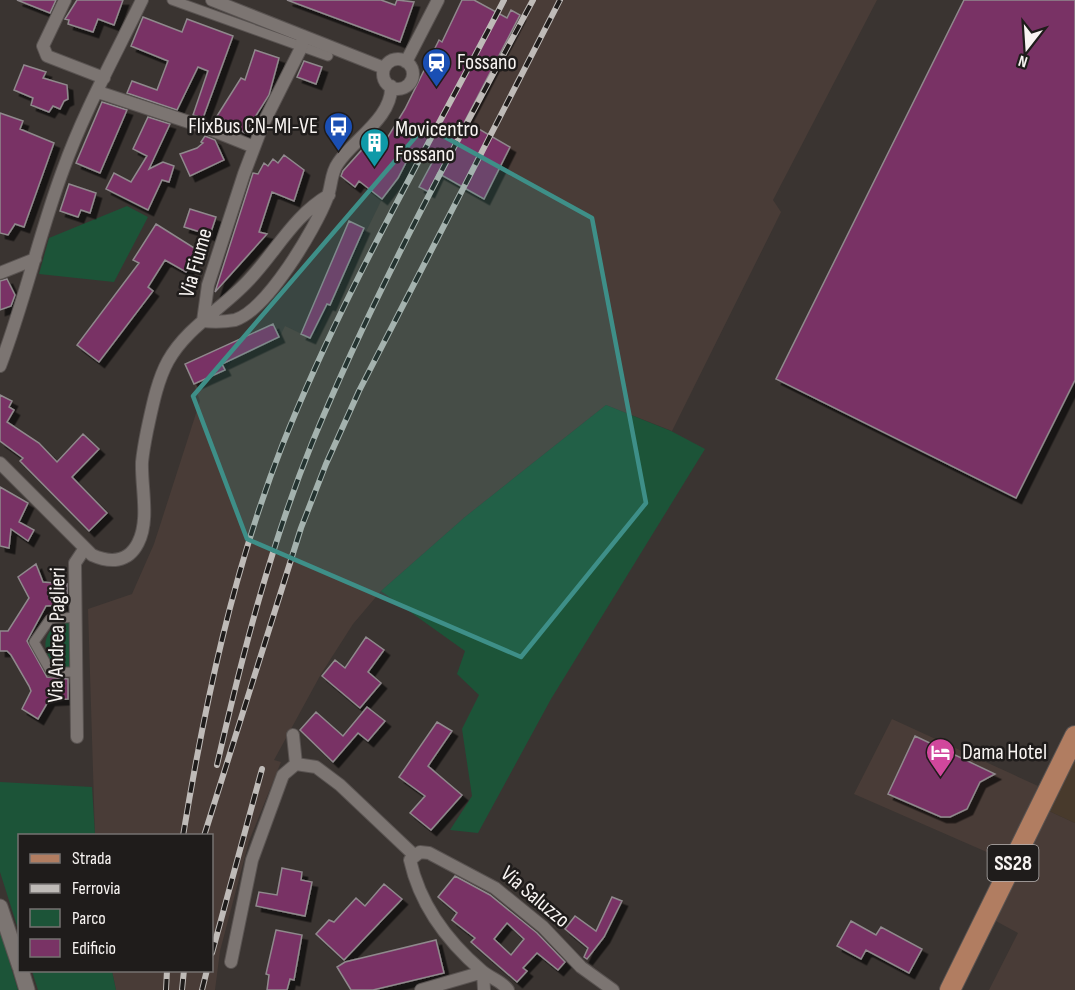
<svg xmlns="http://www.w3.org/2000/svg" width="1075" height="990" viewBox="0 0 1075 990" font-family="'Sofia Sans Condensed',sans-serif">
  <defs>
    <filter id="shadow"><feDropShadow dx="5.5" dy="5.5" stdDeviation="0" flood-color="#0009"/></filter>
  </defs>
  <rect width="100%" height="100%" fill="#3a3431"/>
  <!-- built -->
  <path fill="#493c37" d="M462 0H877L773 200 781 212 672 431 606 405 465 517 381 591 353 624 321 674 274 760 281 762 249 841 220 951 215 990H116L112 971 212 970V836L95 835 88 609 132 594 154 544 200 401 194 384 225 370 234 359 279 338 285 326 310 338 313 332 316 334 382 199 398 178 418 139 395 126 439 41H442Z
    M892 719 1038 786 1005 860 854 794Z
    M1049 811 1075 823V990H989L1018 933 994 920Z"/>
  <!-- industrial -->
  <path fill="#483a2c" d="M1075 755V823L1049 811Z"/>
  <!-- green -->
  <path fill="#1c5438" d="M127 206 148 217 114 282 39 274 49 238Z
    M606 405 671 431 705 449 551 699 478 833 450 830 472 796 462 729 479 695 457 674 465 651 381 591 465 517Z
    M69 623V668L55 667C44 651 41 642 54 625Z
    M0 782 92 787 95 835 20 836 19 932 0 872Z
    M0 931 18 990H0Z
    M32 971H112L116 990H38Z"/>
  <!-- building -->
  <path fill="#793365" stroke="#90898d" stroke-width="1.5" fill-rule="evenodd" filter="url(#shadow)" d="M17 0H56L50 13Z
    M77 0H123L114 25 98 19 93 32 68 24 69 20 65 19Z
    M287 0H381L395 5 397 0 414 2 400 42Z
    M462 0H474L507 18 511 10 520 15 465 121 510 147 484 199 438 173 429 192 419 187 434 159 413 149 398 178 382 199 359 181 355 187 341 176 343 171 376 134 386 140 405 109 439 40 442 42Z
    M964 0H1075V380L1016 498 776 379Z
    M143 17 182 32 187 19 233 36 203 118 193 115 208 71 198 67 177 110 127 93 132 81 157 90 168 61 131 46Z
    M255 50 279 58 269 95 245 133 217 116 241 78 245 80Z
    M304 61 322 67 316 84 297 77Z
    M24 65 46 72 43 78 67 85 68 99 64 101 60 109 53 106 49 112 31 105 33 98 14 90Z
    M102 102 127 110 100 173 76 163Z
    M0 113 23 121 20 129 54 143 24 227 15 224 8 235 0 233Z
    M148 117 170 124 149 169 163 162 174 166 169 182 162 180 148 210 106 189 114 173 131 182 147 156 133 149Z
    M205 136 215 140 224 160 190 176 180 154 197 148 203 143 201 142Z
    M284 155 304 170 294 201 272 192 259 232 267 234 215 292 253 173 258 174 264 163 268 166 273 159 278 163Z
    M69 184 96 193 90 213 81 210 78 217 60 211Z
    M190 209 216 217 210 235 184 227Z
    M349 221 364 228 330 305 327 304 310 338 301 334Z
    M156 224 199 251 186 272 165 260 148 287 153 291 99 362 77 345 139 263 133 260Z
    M7 279 15 295 11 306 0 310V281Z
    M273 324 279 337 222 364 225 370 194 384 185 364Z
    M0 395 12 401 9 407 14 410 7 422 39 443 57 462 83 434 99 449 72 477 107 513 89 531 20 461 23 458 0 441Z
    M0 487 28 503 19 522 34 530 28 541 11 529 9 548 0 546Z
    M36 564 43 582 67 584V605L46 606 27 641 47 677 68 679V699L49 700 38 719 22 709 31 691 29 686 11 655 7 651H0V631H8L29 598 18 577Z
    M366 637 384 650 368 672 381 683 360 708 322 676 335 660 345 668Z
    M367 707 385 721 368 741 358 733 333 762 300 730 316 712 343 736Z
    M437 722 452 731 428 766 462 795 431 830 410 813 425 796 399 777Z
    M915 736 995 774 980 782 967 809 950 817H941L888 794Z
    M282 868 302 872 301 880 312 882 305 916 256 906 259 892 277 895Z
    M455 876 490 895 537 933 565 962 558 970 537 953 523 968 527 971 517 982 471 942 475 938 452 920 457 913 438 897ZM507 923 524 939 511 955 494 939Z
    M384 884 402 899 344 960 316 934 329 920 334 922 356 898 365 906Z
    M612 897 622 901 604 937 587 959 584 957 588 948 565 929 575 916 596 931Z
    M851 921 876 935 881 927 922 949 909 973 866 950 861 959 837 946Z
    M276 930 302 935 294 980 290 979 287 990H267L269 975 266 974Z
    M436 940 444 973 373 990H351L337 967 345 962Z"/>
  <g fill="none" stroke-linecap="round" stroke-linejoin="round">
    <defs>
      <path id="pedestrian" d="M172 0 328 56
        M75 672H51L34 642 50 619 76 617"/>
      <path id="minor" d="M65 0 43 46 47 56 104 78
        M212 0 384 68
        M383 74a15 15 0 1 1 30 0a15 15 0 1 1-30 0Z
        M406 62 438 0
        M98 92 204 127 254 147
        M0 273 35 259
        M203 321C213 322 224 322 235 320 267 310 315 229 327 198 332 187 330 174 338 163 353 140 393 117 391 86
        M203 321 208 285 244 174 263 124 301 48 303 36
        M0 366C25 301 39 234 63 170 84 111 115 56 142 0
        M0 463 92 555C110 563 128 563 138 543 150 520 141 487 142 462 143 452 145 441 147 431 152 408 157 381 168 361 187 327 222 309 248 281 276 252 293 216 329 195
        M293 735 296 764
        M77 737 75 563 85 548
        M231 962 252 860 283 775 296 764 316 767 340 785 415 856
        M421 990 483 972 484 990
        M508 990C502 981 490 978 482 971 448 942 420 905 410 860L420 852 429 853 495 888 543 927 581 967 613 990"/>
      <path id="tertiary" d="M0 907 20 967
        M21 970 27 990"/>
      <path id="primary" d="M950 990 1075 736"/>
    </defs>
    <!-- pedestrian casing -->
    <use href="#pedestrian" stroke="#595351" stroke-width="11"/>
    <!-- minor casing -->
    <use href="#minor" stroke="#595351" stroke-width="14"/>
    <!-- tertiary casing -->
    <use href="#tertiary" stroke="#595351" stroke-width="17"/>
    <!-- primary casing -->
    <use href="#primary" stroke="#595351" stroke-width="22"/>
    <!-- pedestrian -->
    <use href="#pedestrian" stroke="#7c7572" stroke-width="9"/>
    <!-- minor -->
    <use href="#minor" stroke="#7c7572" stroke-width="12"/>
    <!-- tertiary -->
    <use href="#tertiary" stroke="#7c7572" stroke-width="15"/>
    <!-- primary -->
    <use href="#primary" stroke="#b17d61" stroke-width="20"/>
    <defs>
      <path id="rail" d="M217 765C242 656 270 547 312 443 375 290 455 145 533 0
        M183 836C205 703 233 571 282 446 343 292 428 147 504 0
        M204 836 301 528 326 464 359 391 560 0
        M212 953 262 769
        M166 990 167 970
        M182 990 184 970
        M202 990 207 970"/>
    </defs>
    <!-- rail casing -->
    <use href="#rail" stroke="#bfbbb8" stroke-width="6"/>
    <!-- rail -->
    <use href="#rail" stroke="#1f1c1b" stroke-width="4" stroke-dasharray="11" stroke-linecap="butt"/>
  </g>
  <!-- marked area -->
  <path fill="#3e8f88" fill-opacity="0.2" stroke="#3e8f88" stroke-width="4.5" stroke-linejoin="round" d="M425 126 592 218 646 503 521 657 247 539 193 396Z"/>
  <!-- icons -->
  <defs>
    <symbol id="station-pin" viewBox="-11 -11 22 30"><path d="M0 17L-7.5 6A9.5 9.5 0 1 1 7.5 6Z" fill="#1a4fb4" stroke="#1f1c1b"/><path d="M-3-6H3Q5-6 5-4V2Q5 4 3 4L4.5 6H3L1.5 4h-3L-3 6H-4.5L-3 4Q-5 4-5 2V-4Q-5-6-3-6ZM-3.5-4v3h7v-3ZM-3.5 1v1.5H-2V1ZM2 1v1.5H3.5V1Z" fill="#fff"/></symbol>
    <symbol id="bus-pin" viewBox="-11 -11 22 30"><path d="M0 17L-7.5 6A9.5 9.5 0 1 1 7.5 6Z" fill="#1a4fb4" stroke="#1f1c1b"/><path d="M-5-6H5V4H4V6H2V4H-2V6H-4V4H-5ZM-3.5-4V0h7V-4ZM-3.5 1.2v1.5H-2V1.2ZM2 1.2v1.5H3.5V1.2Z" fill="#fff"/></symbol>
    <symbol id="building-pin" viewBox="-11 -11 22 30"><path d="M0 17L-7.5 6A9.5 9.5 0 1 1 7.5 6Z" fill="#0f9aa8" stroke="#1f1c1b"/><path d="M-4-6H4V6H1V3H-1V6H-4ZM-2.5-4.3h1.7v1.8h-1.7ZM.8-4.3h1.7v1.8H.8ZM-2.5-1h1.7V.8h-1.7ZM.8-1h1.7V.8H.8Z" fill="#fff"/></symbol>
    <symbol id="hotel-pin" viewBox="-11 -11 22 30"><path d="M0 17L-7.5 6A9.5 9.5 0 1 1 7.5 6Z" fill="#d1479c" stroke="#1f1c1b"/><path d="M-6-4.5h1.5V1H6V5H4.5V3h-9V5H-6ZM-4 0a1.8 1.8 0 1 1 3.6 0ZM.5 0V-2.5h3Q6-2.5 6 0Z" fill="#fff"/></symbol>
  </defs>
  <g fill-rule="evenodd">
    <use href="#station-pin" x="420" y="46" width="33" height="45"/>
    <use href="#bus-pin" x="322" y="110" width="33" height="45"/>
    <use href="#building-pin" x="358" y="126" width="33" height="45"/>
    <use href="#hotel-pin" x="924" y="736" width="33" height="45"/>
  </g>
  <g text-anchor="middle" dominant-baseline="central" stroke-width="5" stroke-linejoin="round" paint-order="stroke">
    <!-- shield labels -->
    <rect fill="#1f1c1b" stroke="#b7b3b2" stroke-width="1.5" x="987.5" y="845" width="51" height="36" rx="4.5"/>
    <g font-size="21" font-weight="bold" fill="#f8f4f2">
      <text x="1013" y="863">SS28</text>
    </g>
    <!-- poi labels -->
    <g font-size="22" fill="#f8f4f2" stroke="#1f1c1b" text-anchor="start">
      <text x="457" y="62">Fossano</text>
      <text x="318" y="126" text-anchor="end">FlixBus CN-MI-VE</text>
      <text x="395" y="129">Movicentro<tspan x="395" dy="25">Fossano</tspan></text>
      <text x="962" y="752">Dama Hotel</text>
    </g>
    <!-- street labels -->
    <g font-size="22" fill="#f8f4f2" stroke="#1f1c1b">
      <text transform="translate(196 263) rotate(-74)">Via Fiume</text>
      <text transform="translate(57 635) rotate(-89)">Via Andrea Paglieri</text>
      <text transform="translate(535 897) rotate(40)">Via Saluzzo</text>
    </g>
  </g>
  <!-- legend -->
  <rect x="18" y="834" width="195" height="138" fill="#1f1c1b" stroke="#767271" stroke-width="1.5"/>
  <rect x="30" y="854" width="30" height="9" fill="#b17d61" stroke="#767271" stroke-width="1.5"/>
  <text x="72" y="864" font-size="18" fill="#f8f4f2">Strada</text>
  <rect x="30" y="884" width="30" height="9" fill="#bfbbb8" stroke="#767271" stroke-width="1.5"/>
  <text x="72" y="894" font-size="18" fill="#f8f4f2">Ferrovia</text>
  <rect x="30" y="909" width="30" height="18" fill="#1c5438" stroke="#767271" stroke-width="1.5"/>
  <text x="72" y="924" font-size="18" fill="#f8f4f2">Parco</text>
  <rect x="30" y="939" width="30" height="18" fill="#793365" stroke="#767271" stroke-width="1.5"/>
  <text x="72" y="954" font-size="18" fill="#f8f4f2">Edificio</text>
  <!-- north arrow -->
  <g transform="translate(1027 48) rotate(197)" stroke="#1f1c1b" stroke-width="4.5" paint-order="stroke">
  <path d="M0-4.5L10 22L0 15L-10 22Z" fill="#f8f4f2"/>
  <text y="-9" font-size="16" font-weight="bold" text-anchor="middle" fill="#f8f4f2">N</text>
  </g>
</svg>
